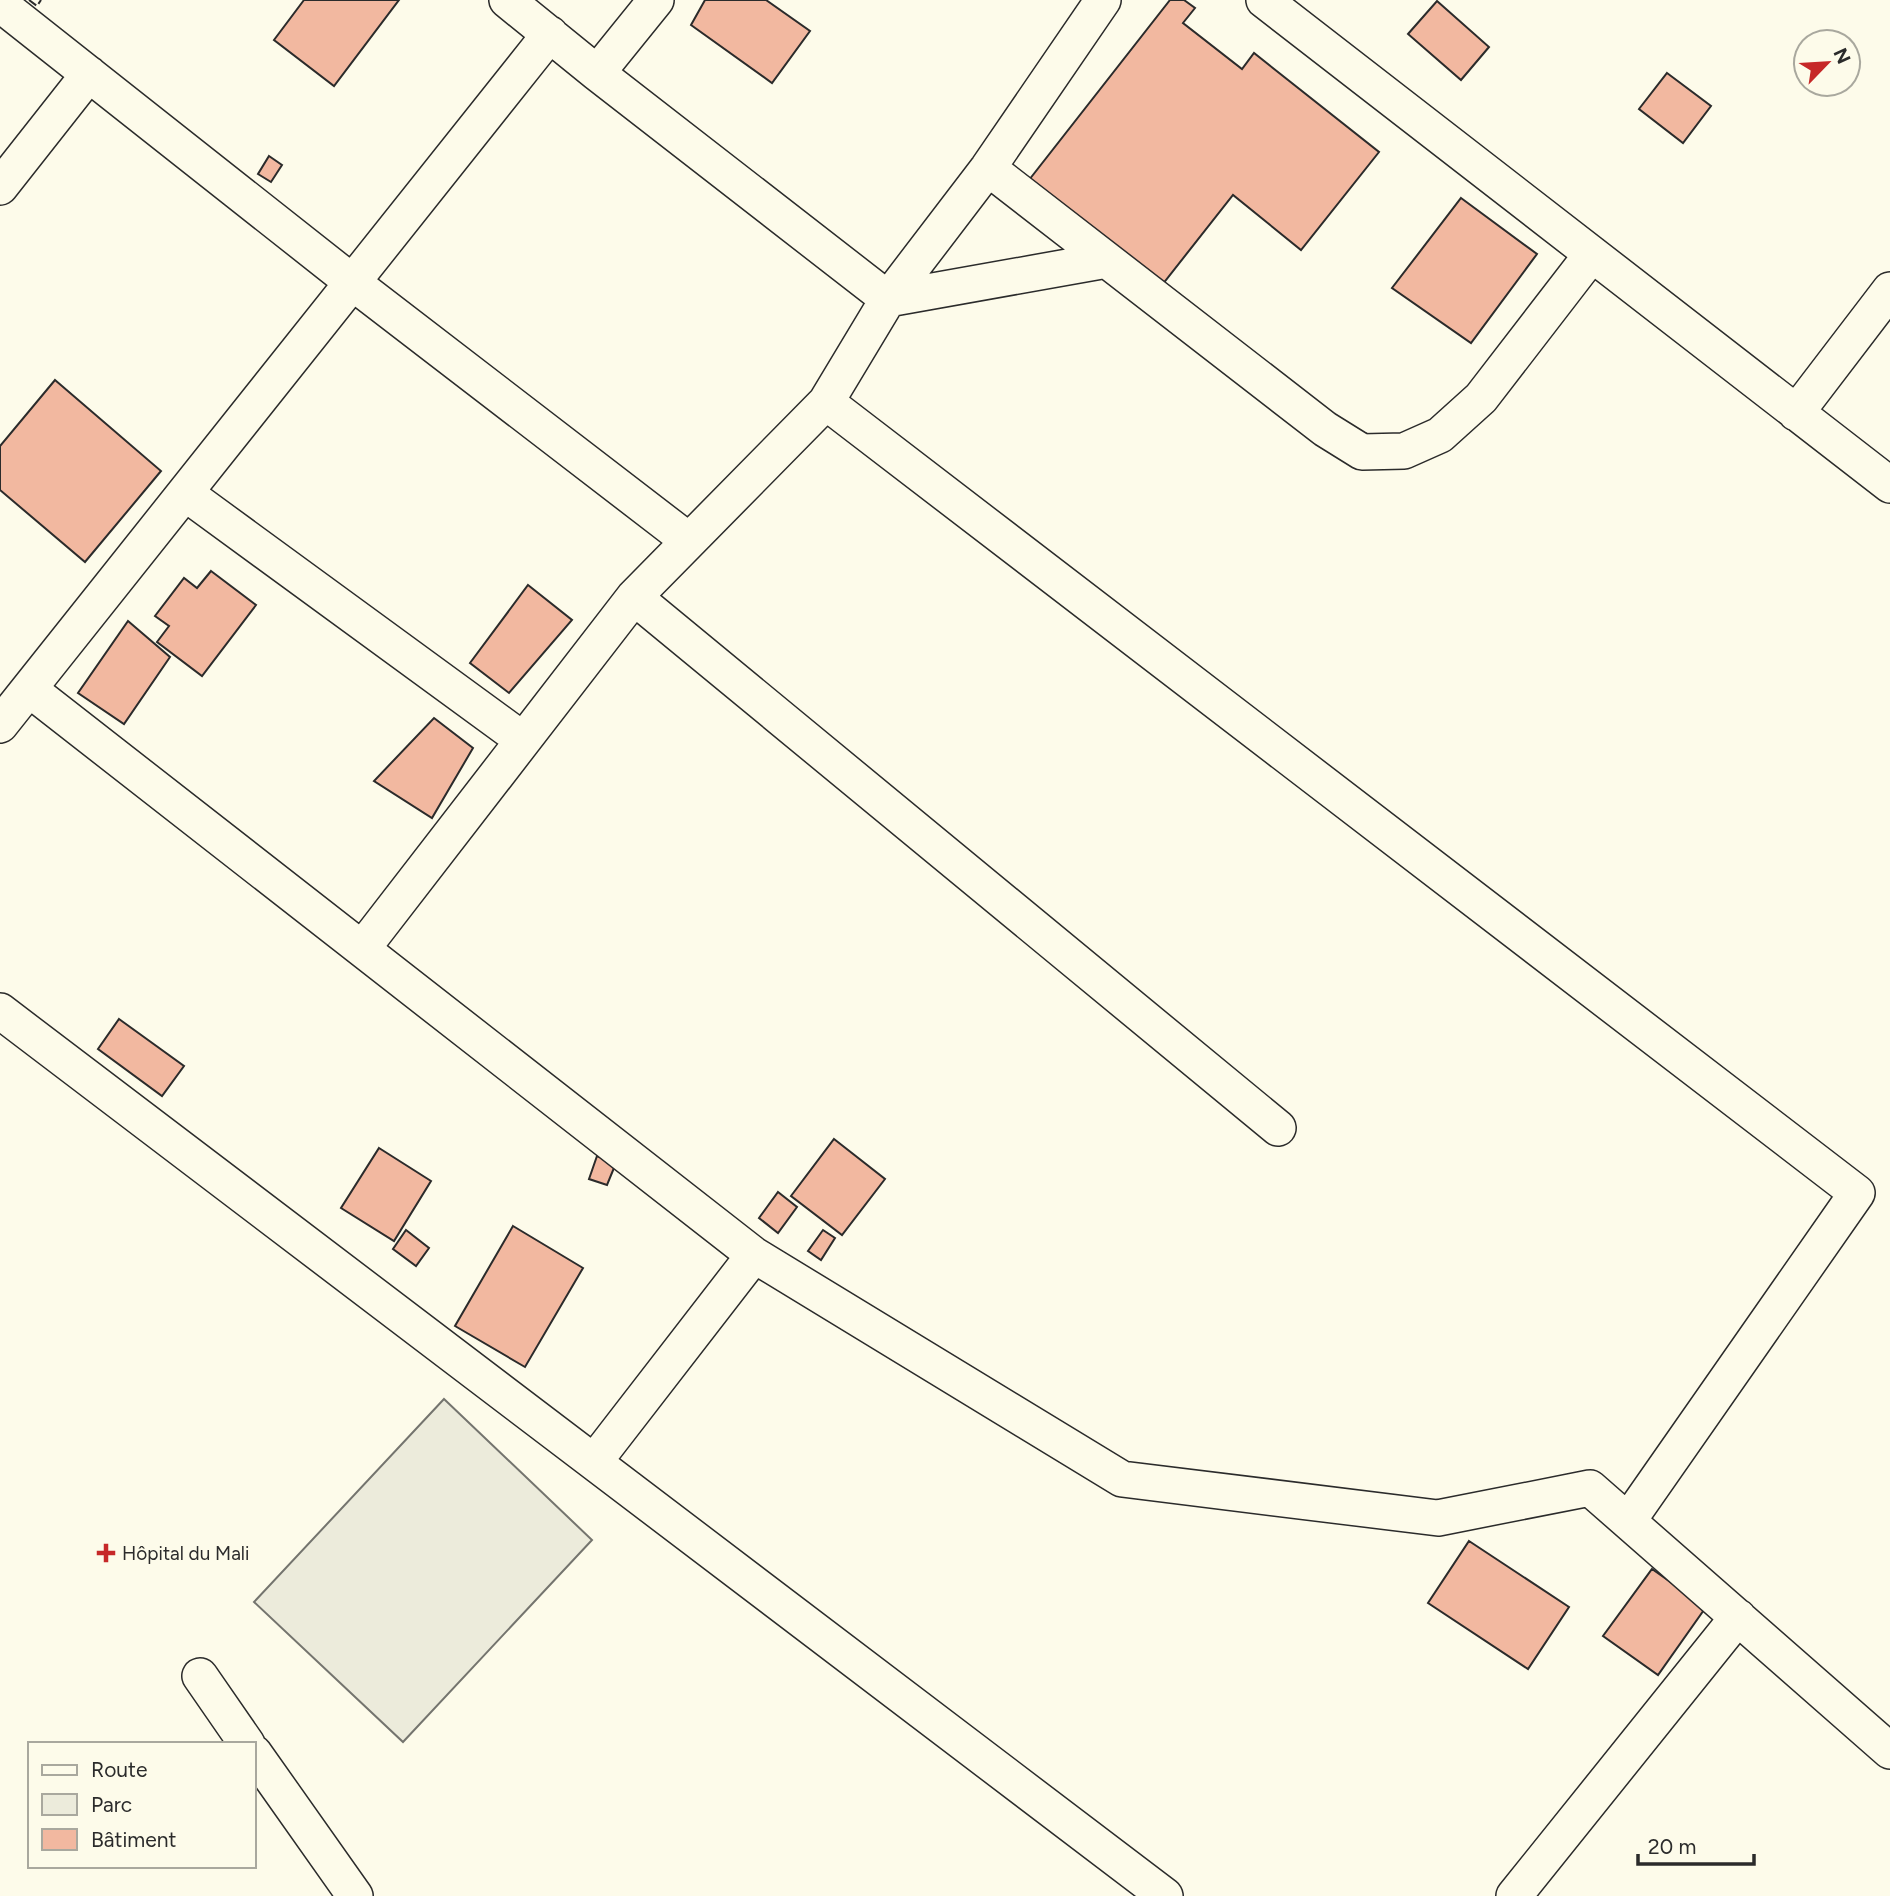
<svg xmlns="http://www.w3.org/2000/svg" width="1890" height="1896" viewBox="0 0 1890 1896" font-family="Figtree,sans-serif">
  <rect width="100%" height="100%" fill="#fdfbea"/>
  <!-- green -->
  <path fill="#ecebdb" stroke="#74746e" stroke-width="2" d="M444 1399 592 1540 403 1742 254 1602Z"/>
  <!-- building -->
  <path fill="#f2b8a0" stroke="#2b2b2b" stroke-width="2" d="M304 0H399L334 86 274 40Z
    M705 0H766L810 31 772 83 691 25Z
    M1170 0H1184L1195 8 1183 23 1242 69 1254 53 1379 152 1301 250 1233 195 1162 285 1029 180Z
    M1437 1 1489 47 1461 80 1408 34Z
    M1667 73 1711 106 1683 143 1639 109Z
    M269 156 282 165 271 182 258 174Z
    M1461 198 1537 254 1471 343 1392 288Z
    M55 380 161 471 85 562 0 490V446Z
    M211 571 256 605 202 676 157 642 169 626 155 616 184 578 197 588Z
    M528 585 572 620 509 693 470 663Z
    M128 621 170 657 124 724 78 693Z
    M434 718 473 748 432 818 374 781Z
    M119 1019 184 1066 162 1096 98 1049Z
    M834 1139 885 1179 842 1235 791 1196Z
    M379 1148 431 1181 394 1241 341 1208Z
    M597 1156 616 1163 607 1185 589 1179Z
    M778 1192 797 1207 778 1233 759 1218Z
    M513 1226 583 1268 525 1367 455 1326Z
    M406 1230 429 1248 416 1266 393 1249Z
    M823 1230 835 1238 821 1260 808 1251Z
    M1469 1541 1569 1607 1528 1669 1428 1603Z
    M1652 1569 1706 1607 1658 1675 1603 1636Z"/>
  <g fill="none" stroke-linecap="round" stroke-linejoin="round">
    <defs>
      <path id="street" d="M507 0 597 73 888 299 1107 260
        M1264 0 1890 485
        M0 4 352 282 689 541
        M597 73 656 0
        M988 168 1325 429 1362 452 1404 451 1440 435 1481 398 1592 254
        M0 187 89 74
        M826 402 1857 1193 1628 1521
        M1796 413 1890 290
        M185 493 523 740
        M634 597 1278 1128
        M29 689 754 1255 1122 1479 1438 1518 1590 1488 1890 1751
        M0 725 550 34
        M362 949 634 597 826 402 888 299 988 168 1103 0
        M0 1011 1165 1896
        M594 1462 754 1255
        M200 1676 247 1744
        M254 1753 355 1896
        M1514 1896 1738 1617"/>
    </defs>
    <!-- street casing -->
    <use href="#street" stroke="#2b2b2b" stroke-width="38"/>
    <!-- street -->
    <use href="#street" stroke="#fdfbea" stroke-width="35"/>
    <!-- fence -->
    <path stroke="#2b2b2b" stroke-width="2" stroke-dasharray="9 3.5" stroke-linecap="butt" d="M29 0 37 6 41 0"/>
  </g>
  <!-- markers -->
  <path fill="#c62828" stroke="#fdfbea" stroke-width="2.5" d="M102.5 1542.5h7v7h7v7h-7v7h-7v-7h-7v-7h7z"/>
  <g text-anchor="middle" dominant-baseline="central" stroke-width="5" stroke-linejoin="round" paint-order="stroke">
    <!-- poi labels -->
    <g font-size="19" fill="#2b2b2b" stroke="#fdfbea" text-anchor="start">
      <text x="122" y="1553">Hôpital du Mali</text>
    </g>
  </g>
  <!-- legend -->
  <rect x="28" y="1742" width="228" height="126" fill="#fdfbea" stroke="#a9a89e" stroke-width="2"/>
  <rect x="42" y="1765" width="35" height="10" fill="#fdfbea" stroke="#a9a89e" stroke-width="2"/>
  <text x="91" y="1777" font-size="21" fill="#2b2b2b">Route</text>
  <rect x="42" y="1794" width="35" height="21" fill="#ecebdb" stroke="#a9a89e" stroke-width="2"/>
  <text x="91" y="1812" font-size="21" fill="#2b2b2b">Parc</text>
  <rect x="42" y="1829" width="35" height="21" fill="#f2b8a0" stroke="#a9a89e" stroke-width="2"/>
  <text x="91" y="1847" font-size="21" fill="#2b2b2b">Bâtiment</text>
  <!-- north arrow -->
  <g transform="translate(1827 63) rotate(65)"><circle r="33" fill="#fdfbea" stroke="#a9a89e" stroke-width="2"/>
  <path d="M0-5L12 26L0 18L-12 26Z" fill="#c62828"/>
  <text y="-10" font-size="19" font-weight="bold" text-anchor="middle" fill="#2b2b2b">N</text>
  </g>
  <!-- scale -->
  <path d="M1638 1854v10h116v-10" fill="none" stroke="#2b2b2b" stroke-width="3.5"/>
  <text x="1648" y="1854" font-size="21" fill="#2b2b2b" stroke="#fdfbea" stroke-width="5" paint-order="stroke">20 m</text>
</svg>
